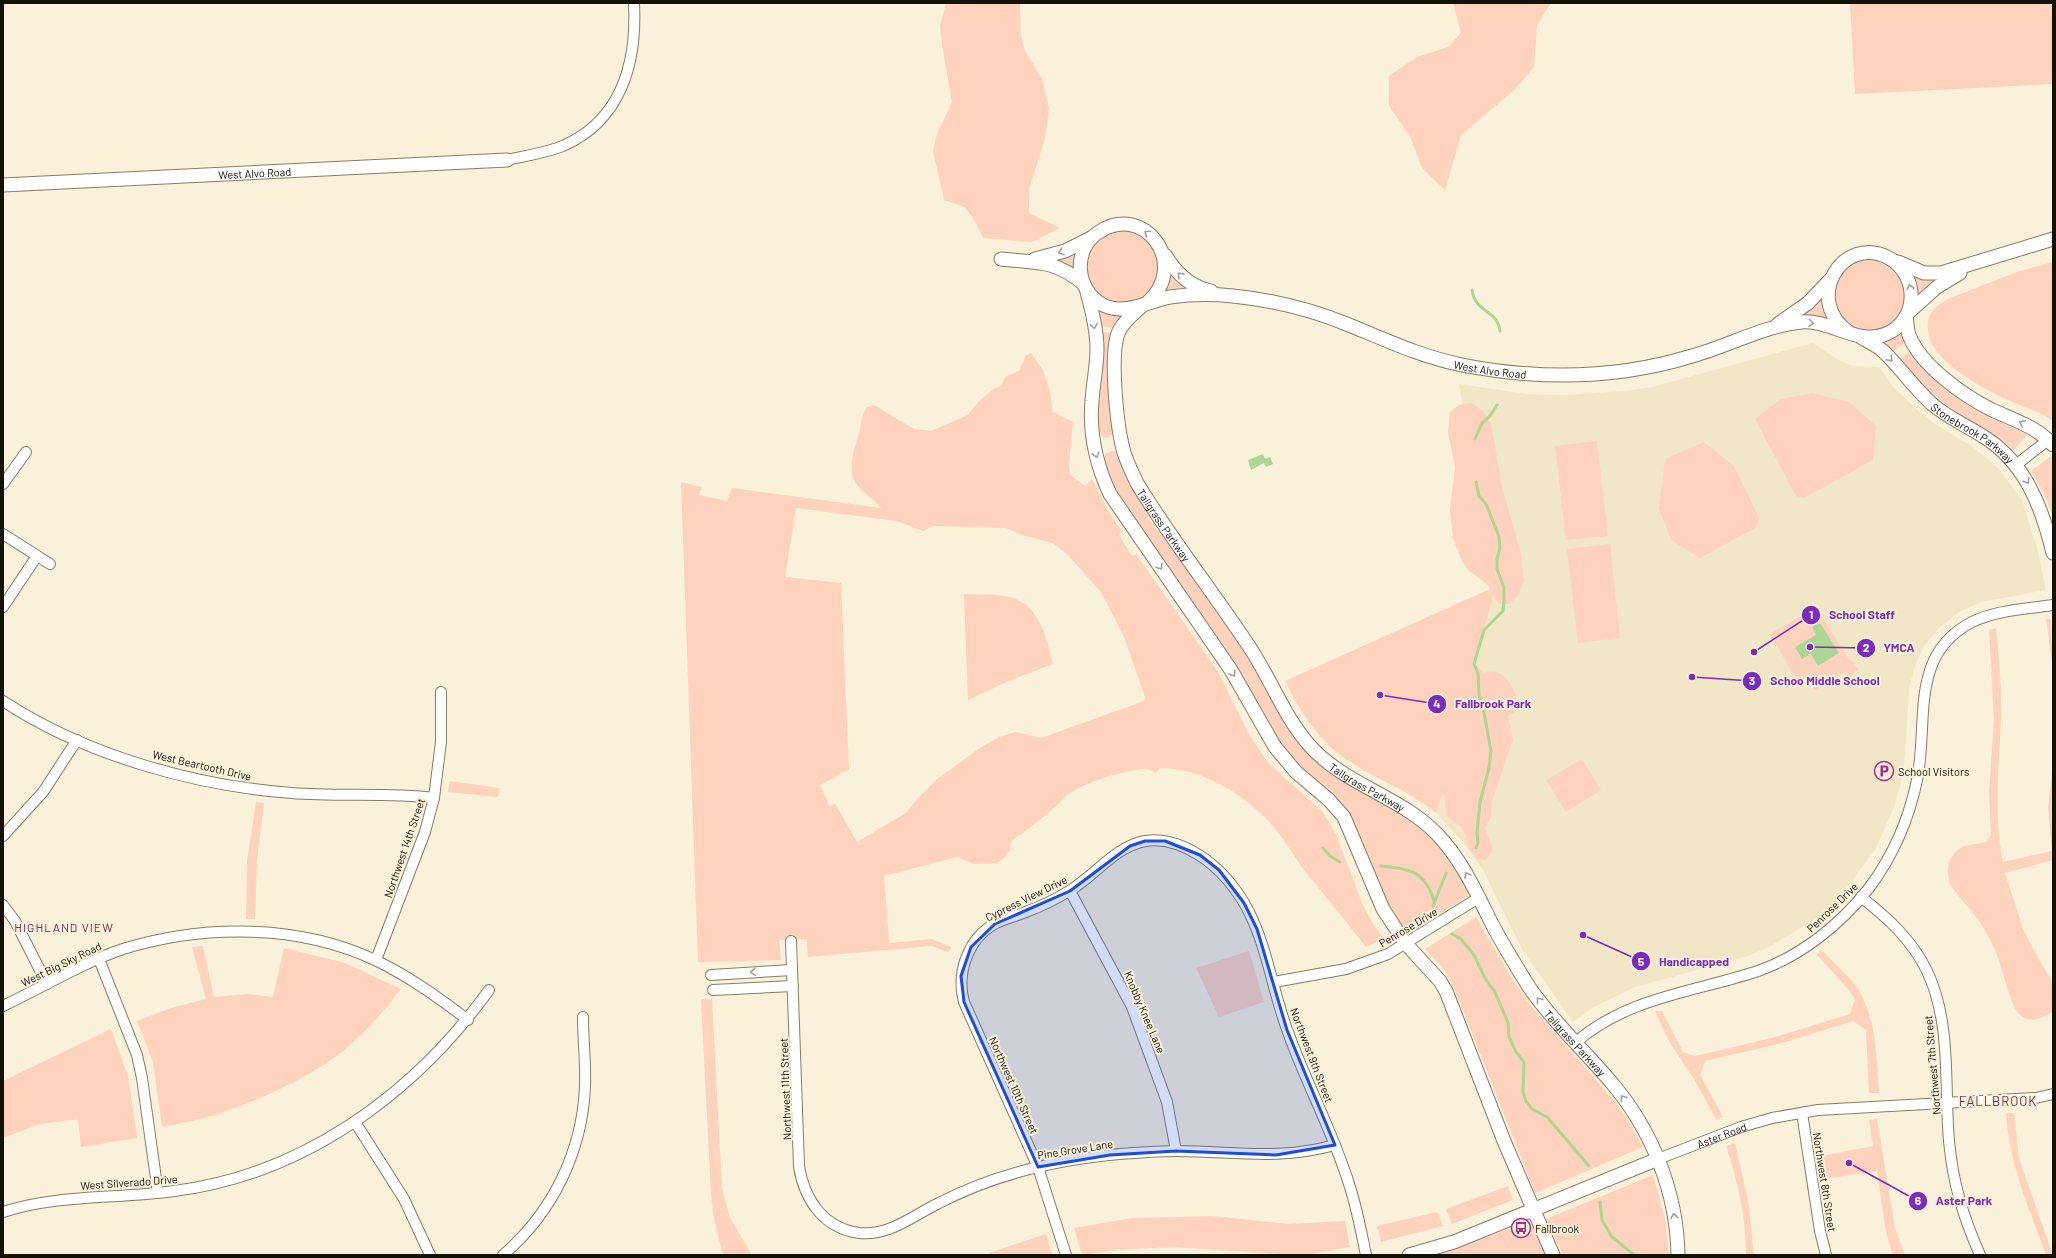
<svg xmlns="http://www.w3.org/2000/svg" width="2056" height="1258" viewBox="0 0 2056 1258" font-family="Barlow,sans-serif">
  <rect width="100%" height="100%" fill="#f9f1d9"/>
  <!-- built -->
  <path fill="#f1e7c7" d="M1813 343 1840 361 1853 366 1879 367 1893 387 1915 408 1935 424 1973 447 1998 468 2022 500 2037 548 2046 590 1981 602 1959 612 1939 628 1924 646 1915 666 1909 688 1905 757 1901 783 1894 807 1875 850 1839 898 1817 918 1769 947 1748 956 1635 987 1594 1007 1573 1022 1523 951 1482 868 1462 841 1436 813 1495 586 1459 384 1527 394 1563 395 1624 391 1652 387Z"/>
  <!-- green -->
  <path fill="#fed2bc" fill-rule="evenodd" d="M946 3H1020L1021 37 1025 51 1042 79 1049 108 1045 138 1029 189V213L1060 228 1032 242 983 238 975 221 965 207 944 200 933 151 937 134 952 102 942 45 940 26Z
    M1453 3H1551L1537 25 1534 67 1514 90 1461 135 1445 190 1422 168 1410 136 1389 106V76L1417 57 1448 47 1461 33Z
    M1850 3H2053V84L1855 94Z
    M1086 267a37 37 0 1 1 74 0a37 37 0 1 1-74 0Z
    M1078 250 1076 274 1052 258Z
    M1834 295a36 36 0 1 1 72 0a36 36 0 1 1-72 0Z
    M2053 262V421C2043 413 2028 409 2017 404 1990 392 1930 363 1928 330 1926 313 1936 306 1950 298L2020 271Z
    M1170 275 1179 283 1193 290 1163 294Z
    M1913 275 1941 278 1918 296Z
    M1821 298 1829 320 1798 318Z
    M1095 306 1123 314 1115 328 1099 326Z
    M1902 330 1906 342 1892 352 1880 343Z
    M1107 332 1112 334 1115 432 1107 438 1099 435 1096 417 1099 333Z
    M1910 351C1929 378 1958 402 1988 417 2001 423 2015 427 2027 435L2014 450C1993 431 1970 423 1948 406 1930 393 1915 376 1901 358Z
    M1031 353 1043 370 1049 388 1053 412 1073 422 1069 465 1070 475 1085 486 1092 479 1108 510 1122 532 1119 535 1132 556 1136 554 1218 672 1250 736 1269 764 1322 811 1336 834 1362 903 1373 924 1384 939 1366 947C1346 921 1325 896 1305 871 1294 857 1285 840 1273 826 1246 795 1203 768 1160 768L1156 773 1148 769H1143C1121 771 1083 783 1065 796 1061 800 1059 804 1055 807 1041 819 1026 831 1011 841L1010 850 1005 857 997 863 974 864 957 857 884 876 889 943 932 939 951 947 949 952 931 946 808 957 807 939 779 940 781 960 698 962 681 482 702 487 699 495 727 501 732 488 881 508C874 499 861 492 855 482 847 467 855 448 859 433 862 423 861 416 867 407L874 405 914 429 931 431 968 415 979 401 994 389 1002 385 1005 377 1020 370 1025 356ZM796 508 897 521 923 531 933 526 1006 528 1022 535 1053 543 1066 553 1101 592 1124 637 1145 697 1144 701 1041 738 1016 732 999 737 980 748 936 780 917 799 906 813 857 842 835 804 830 807 820 785 849 769 841 583 785 577Z
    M1813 393 1849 402 1876 426 1873 460 1804 498 1796 496 1755 419 1781 399Z
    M1472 403 1483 411 1491 423 1502 487 1521 554 1524 581 1518 595 1510 604H1499L1493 595 1475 664 1484 673C1506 665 1516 690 1519 709L1508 716 1513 740 1492 801 1491 817 1485 828 1493 850 1486 860 1477 859 1468 847 1466 836 1460 826 1446 816 1445 798 1443 791 1436 813C1410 791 1380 781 1352 763 1319 743 1302 714 1285 681L1490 589 1488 585 1468 570 1461 559 1453 538 1450 510 1455 467 1448 432 1450 412 1459 405Z
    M1597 441 1608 536 1566 540 1555 446Z
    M1704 442 1734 466 1759 518 1757 527 1700 558 1671 540 1659 509 1665 459Z
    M1112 451 1118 452 1149 514 1148 518 1157 530 1165 534 1254 664 1289 728 1404 813 1434 838 1448 854 1469 889 1466 897 1413 931 1405 932 1396 922 1361 844 1305 772 1282 750 1148 544V538C1138 523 1094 471 1106 453Z
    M2051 456 2053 459V517L2045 495 2031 471Z
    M1610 544 1620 638 1578 643 1567 549Z
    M964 594C979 595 998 593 1013 598 1040 607 1047 639 1053 664L1006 682 968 700Z
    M1819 612 1850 661H1852L1858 670 1849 676 1846 671 1815 690 1808 679 1799 684 1770 634 1804 614 1807 619Z
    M2046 619H2051L2053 670Z
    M1996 628C1999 659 2002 689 2001 719 1999 769 1993 813 2003 862L2052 851 2048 809 2053 762V860L2005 873 2023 929 2035 953 2053 983V1011C2044 1018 2030 1024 2020 1015 2010 1006 2002 965 1995 950 1989 937 1982 924 1973 913 1966 904 1958 896 1952 887 1943 872 1949 852 1965 846 1972 844 1980 844 1986 842L1991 835 1989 792 1994 720 1989 630Z
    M1582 759 1601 790 1566 812 1546 780Z
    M450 781 499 788 498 797 448 792Z
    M256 802 264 803 257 860 255 919H246L247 861Z
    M1476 917 1513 980 1531 1006 1616 1103 1627 1119 1643 1147 1535 1193 1455 990 1443 968 1425 949Z
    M203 946 214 997 248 994 273 997 284 948 345 963 401 989C384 1011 365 1033 343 1051 311 1077 255 1102 215 1115 198 1120 180 1123 162 1127L153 1062 137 1021 171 1008 206 999 192 947Z
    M1822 950C1833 962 1846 973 1856 986 1877 1017 1876 1057 1879 1093H1869L1866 1030 1853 1021 1782 1043 1705 1061 1700 1075 1723 1117 1716 1119 1694 1079 1670 1043 1655 1011H1662L1683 1052 1695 1056 1772 1038 1850 1014 1855 999 1850 991 1817 955Z
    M1249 951 1264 1002 1219 1017 1196 968Z
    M701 999H712L722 1188 730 1218 752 1255H723L714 1219 711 1195Z
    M111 1029 128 1076 137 1138 81 1147 78 1119 40 1124 3 1138V1081Z
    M2006 1113H2014L2019 1159 2053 1255H2046C2029 1208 2009 1164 2006 1113Z
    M1877 1119 1895 1229 1905 1255H1893C1883 1229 1882 1198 1877 1171L1824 1179 1821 1156 1873 1146 1869 1120Z
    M1735 1143 1748 1200 1754 1255H1746C1746 1217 1738 1181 1726 1146Z
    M1653 1175 1665 1220 1669 1255H1563L1546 1219Z
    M1508 1186 1513 1200 1452 1224 1446 1209Z
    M1437 1212 1443 1226 1381 1242 1377 1226Z
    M1212 1216 1289 1224 1345 1221 1350 1247 1311 1254 1293 1255 1172 1247 1116 1250 1082 1255 1074 1228 1132 1218Z
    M1526 1223 1536 1229 1548 1255H1434Z
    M1046 1234 1052 1255H987L992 1252Z"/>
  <!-- water -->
  <path fill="#abd693" d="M1263 454 1265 459 1270 457 1273 464 1266 467 1264 463 1251 470 1248 460Z
    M1820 623 1839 653 1818 666 1811 654 1802 659 1795 647 1816 635 1812 627Z"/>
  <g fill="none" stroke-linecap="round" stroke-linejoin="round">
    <!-- stream -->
    <path stroke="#abd693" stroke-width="3" d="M1472 290C1475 313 1498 310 1500 331
      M1475 439 1482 423 1489 417 1497 405
      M1323 848 1330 856 1340 862
      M1476 848 1478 843 1477 833 1480 802 1489 768 1491 751 1483 707 1479 696 1478 673 1474 664 1484 630 1503 611 1504 601V588L1497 569V559L1500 548 1499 537 1486 504 1479 496 1476 482
      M1381 866C1410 869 1425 871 1434 901
      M1433 906 1446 873
      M1452 934 1461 939 1474 955 1486 980 1495 992 1508 1023 1509 1037 1516 1052 1524 1062 1523 1092 1526 1101 1532 1109 1547 1117 1589 1166
      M1600 1202 1602 1220 1612 1237 1634 1255"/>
    <defs>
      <g id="street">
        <path d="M507 160C525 156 545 153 563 146 622 120 637 62 634 3"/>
        <path d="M2016 465 2048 440"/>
        <path d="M3 484 26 452"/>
        <path d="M3 534 50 564"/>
        <path d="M3 607 37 556"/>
        <path d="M3 701C85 755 195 786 292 793 339 797 387 792 434 798"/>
        <path d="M3 836 43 792 77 740"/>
        <path d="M1070 891 1132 1007 1167 1102 1176 1151"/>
        <path d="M1861 897C1888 918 1912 940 1927 971 1952 1024 1944 1085 1949 1141 1953 1184 1963 1216 1980 1255"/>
        <path d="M3 905 15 921 47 984"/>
        <path d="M791 941 799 1166C804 1199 823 1228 859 1233 890 1236 912 1216 939 1203 970 1187 1004 1175 1038 1167 1083 1156 1130 1152 1176 1151 1234 1151 1276 1161 1335 1145"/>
        <path d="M99 959 137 1055 142 1078 158 1193"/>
        <path d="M376 960 425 832 434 798 441 742V692"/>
        <path d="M711 975 792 970"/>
        <path d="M1274 982 1346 969 1388 954 1480 897"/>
        <path d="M713 990 793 986"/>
        <path d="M3 1006C41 988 84 962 123 949 204 924 299 924 377 961 410 977 439 998 468 1020"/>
        <path d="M1575 1043C1627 997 1695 992 1758 971 1801 956 1841 924 1869 888 1893 856 1909 819 1917 780 1929 723 1908 655 1972 622 1996 610 2027 609 2053 605"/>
        <path d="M1802 1113 1820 1231 1826 1255"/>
        <path d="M355 1122 404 1199 430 1255"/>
        <path id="s1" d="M1658 1159 1741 1127 1772 1118 1818 1110 2036 1098 2053 1094"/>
        <path d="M3 1212C59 1194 117 1199 174 1191 303 1175 414 1094 489 990"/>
        <path d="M503 1255C552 1213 582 1153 585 1087 586 1064 583 1041 583 1017"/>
        <path d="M1066 1255 1038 1167 964 1002C956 973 968 938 996 923 1006 918 1017 916 1028 911 1042 906 1056 899 1069 891 1095 876 1114 847 1145 841 1164 838 1183 845 1199 855 1220 868 1238 890 1249 912 1268 950 1273 993 1288 1032 1306 1083 1333 1132 1349 1184 1357 1208 1361 1231 1366 1255"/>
      </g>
      <g id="secondary">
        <path id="s2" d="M3 185 507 160"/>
        <path d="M1165 255C1176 273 1190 287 1211 291"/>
        <path d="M1001 259C1037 263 1054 259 1084 284"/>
        <path d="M1035 259 1065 251 1091 238"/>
        <path d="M1898 262 1924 273H1941L2053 239"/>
        <path d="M1087 292C1092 310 1097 330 1097 349 1097 366 1093 384 1092 401 1089 434 1096 464 1110 494L1231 670 1275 747 1296 772 1329 800 1344 817 1383 909 1406 944 1440 981 1446 991 1504 1141 1553 1255"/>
        <path id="s3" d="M1148 302C1190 264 1144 202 1099 232 1072 249 1075 290 1103 305 1126 316 1148 301 1170 297 1191 294 1213 294 1233 296 1272 300 1313 310 1349 325 1386 340 1422 357 1462 365 1539 380 1617 379 1692 356 1728 346 1764 326 1801 322 1830 319 1858 346 1886 334 1919 320 1919 275 1889 258 1842 233 1802 301 1850 333"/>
        <path id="s4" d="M1142 306C1133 314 1124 321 1119 331 1109 353 1117 425 1123 449 1126 461 1132 472 1137 483 1172 541 1215 594 1252 651 1272 682 1285 718 1310 746 1345 785 1400 796 1437 834 1462 860 1476 892 1492 924 1503 945 1516 966 1529 987 1553 1022 1584 1050 1611 1082 1652 1130 1677 1192 1678 1255"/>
        <path d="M1909 312 1937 287 1960 273"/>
        <path d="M1906 316C1907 322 1907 329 1909 335 1920 365 1964 396 1992 410 2014 420 2037 427 2053 445"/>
        <path d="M1778 324 1808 303 1830 280"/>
        <path id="s5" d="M1862 338C1869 342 1876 345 1883 351 1900 367 1914 388 1932 404 1947 417 1965 425 1981 435 2025 461 2042 507 2053 553"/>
        <path d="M1409 1255 1454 1242 1658 1159"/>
      </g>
    </defs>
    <!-- street casing -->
    <use href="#street" stroke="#867e68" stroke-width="12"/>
    <!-- secondary casing -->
    <use href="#secondary" stroke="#867e68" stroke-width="15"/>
    <!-- street -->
    <use href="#street" stroke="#fff" stroke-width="10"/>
    <!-- secondary -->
    <use href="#secondary" stroke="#fff" stroke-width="13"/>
  </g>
  <!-- one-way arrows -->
  <defs><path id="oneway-chevron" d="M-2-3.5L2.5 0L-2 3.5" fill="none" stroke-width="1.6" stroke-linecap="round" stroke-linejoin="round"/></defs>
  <g stroke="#a1a09d">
    <use href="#oneway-chevron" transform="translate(1147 233) rotate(-145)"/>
    <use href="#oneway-chevron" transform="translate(1061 252) rotate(162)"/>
    <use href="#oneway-chevron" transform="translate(1180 275) rotate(-136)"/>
    <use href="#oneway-chevron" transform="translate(1910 287) rotate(-102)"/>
    <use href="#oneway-chevron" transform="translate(1811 323) rotate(5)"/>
    <use href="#oneway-chevron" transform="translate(1094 326) rotate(81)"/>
    <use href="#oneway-chevron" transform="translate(1890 359) rotate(49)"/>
    <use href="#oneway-chevron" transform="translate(2022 423) rotate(-153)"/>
    <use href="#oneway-chevron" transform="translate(1096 455) rotate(77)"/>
    <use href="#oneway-chevron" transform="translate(2027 481) rotate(58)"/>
    <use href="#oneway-chevron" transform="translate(1160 567) rotate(56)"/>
    <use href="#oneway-chevron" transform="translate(1233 674) rotate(57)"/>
    <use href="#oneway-chevron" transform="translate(1467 875) rotate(-120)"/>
    <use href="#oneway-chevron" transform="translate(753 972) rotate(177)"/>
    <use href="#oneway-chevron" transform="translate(1539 1000) rotate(-127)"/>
    <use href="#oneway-chevron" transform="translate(1623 1098) rotate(-127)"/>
    <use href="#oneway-chevron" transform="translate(1674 1216) rotate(-100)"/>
  </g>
  <!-- marked area -->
  <path fill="#1d4ed8" fill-opacity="0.2" stroke="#1d4ed8" stroke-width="3" stroke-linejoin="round" d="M1145 841H1165L1200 855 1219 870 1244 903 1257 929 1287 1030 1335 1145 1276 1155 1176 1151 1110 1155 1038 1167 964 1002 961 976 971 947 995 924 1070 891 1130 846Z"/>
  <!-- icons -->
  <defs>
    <symbol id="parking-ring" viewBox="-11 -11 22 22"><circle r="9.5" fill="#f9f1d9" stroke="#a92d7f" stroke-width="1.5"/><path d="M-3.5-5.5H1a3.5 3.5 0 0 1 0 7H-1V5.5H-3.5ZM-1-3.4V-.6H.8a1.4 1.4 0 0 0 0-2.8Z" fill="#a92d7f"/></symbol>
    <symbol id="bus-ring" viewBox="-11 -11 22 22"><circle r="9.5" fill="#f9f1d9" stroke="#a92d7f" stroke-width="1.5"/><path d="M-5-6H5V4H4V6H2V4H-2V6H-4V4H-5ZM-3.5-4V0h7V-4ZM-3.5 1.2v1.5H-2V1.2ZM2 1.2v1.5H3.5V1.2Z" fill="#a92d7f"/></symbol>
  </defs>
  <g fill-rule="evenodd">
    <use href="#parking-ring" x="1873" y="760" width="22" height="22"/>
    <use href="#bus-ring" x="1510" y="1217" width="22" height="22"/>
  </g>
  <g text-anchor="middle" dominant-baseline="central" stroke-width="4" stroke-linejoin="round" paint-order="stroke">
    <!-- street labels -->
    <g font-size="11" fill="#141109" stroke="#f9f1d9">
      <text stroke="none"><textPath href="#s2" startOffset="252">West Alvo Road</textPath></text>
      <text stroke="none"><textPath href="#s3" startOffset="620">West Alvo Road</textPath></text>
      <text stroke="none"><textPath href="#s5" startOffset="147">Stonebrook Parkway</textPath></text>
      <text stroke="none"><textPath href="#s4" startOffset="240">Tallgrass Parkway</textPath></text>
      <text transform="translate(202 765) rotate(13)">West Beartooth Drive</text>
      <text stroke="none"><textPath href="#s4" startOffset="576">Tallgrass Parkway</textPath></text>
      <text transform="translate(404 848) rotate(-71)">Northwest 14th Street</text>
      <text transform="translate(1026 898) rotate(-26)">Cypress View Drive</text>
      <text transform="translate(1832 907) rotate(-44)">Penrose Drive</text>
      <text transform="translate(1408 927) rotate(-31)">Penrose Drive</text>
      <text transform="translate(61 964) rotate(-26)">West Big Sky Road</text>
      <text transform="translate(1145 1012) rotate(67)">Knobby Knee Lane</text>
      <text stroke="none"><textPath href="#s4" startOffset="912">Tallgrass Parkway</textPath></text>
      <text transform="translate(1312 1055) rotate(69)">Northwest 9th Street</text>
      <text transform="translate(1932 1065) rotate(-95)">Northwest 7th Street</text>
      <text transform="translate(1014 1085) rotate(66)">Northwest 10th Street</text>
      <text transform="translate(785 1089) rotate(-92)">Northwest 11th Street</text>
      <text stroke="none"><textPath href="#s1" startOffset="68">Aster Road</textPath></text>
      <text transform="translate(1075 1149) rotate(-9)">Pine Grove Lane</text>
      <text transform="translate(129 1182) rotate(-4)">West Silverado Drive</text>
      <text transform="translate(1825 1182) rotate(81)">Northwest 8th Street</text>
    </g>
    <!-- poi labels -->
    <g font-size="11" fill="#141109" stroke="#f9f1d9" text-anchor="start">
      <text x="1898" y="771">School Visitors</text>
      <text x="1535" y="1228">Fallbrook</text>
    </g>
    <!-- neighbourhood labels -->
    <g font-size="12" letter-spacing="1" fill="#713358" stroke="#f9f1d9">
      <text x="64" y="927">HIGHLAND VIEW</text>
    </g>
    <!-- quarter labels -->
    <g font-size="13" letter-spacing="1" fill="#713358" stroke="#f9f1d9">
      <text x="1998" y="1101">FALLBROOK</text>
    </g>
  </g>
  <!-- callouts -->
  <path fill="none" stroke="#7b2cbf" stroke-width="1.5" d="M1754 652L1811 615M1810 647L1866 648M1692 677L1752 681M1380 695L1437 704M1583 935L1641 961M1849 1163L1918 1201"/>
  <g fill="#7b2cbf" stroke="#f9f1d9" stroke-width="1.5">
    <circle cx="1754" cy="652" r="4"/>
    <circle cx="1810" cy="647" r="4"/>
    <circle cx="1692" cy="677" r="4"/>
    <circle cx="1380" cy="695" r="4"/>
    <circle cx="1583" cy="935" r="4"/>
    <circle cx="1849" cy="1163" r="4"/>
    <circle cx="1811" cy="615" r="10"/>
    <circle cx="1866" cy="648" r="10"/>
    <circle cx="1752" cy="681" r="10"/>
    <circle cx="1437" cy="704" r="10"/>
    <circle cx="1641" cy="961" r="10"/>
    <circle cx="1918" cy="1201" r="10"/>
  </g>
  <g font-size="12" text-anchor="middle" font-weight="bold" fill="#fff">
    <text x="1811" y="619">1</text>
    <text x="1866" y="652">2</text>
    <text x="1752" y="685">3</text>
    <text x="1437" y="708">4</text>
    <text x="1641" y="966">5</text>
    <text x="1918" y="1205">6</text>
  </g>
  <g font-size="12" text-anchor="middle" font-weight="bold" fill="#7b2cbf" stroke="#f9f1d9" stroke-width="4" stroke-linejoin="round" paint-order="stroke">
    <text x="1862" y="619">School Staff</text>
    <text x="1899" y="652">YMCA</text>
    <text x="1825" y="685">Schoo Middle School</text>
    <text x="1493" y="708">Fallbrook Park</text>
    <text x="1694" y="966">Handicapped</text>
    <text x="1964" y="1205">Aster Park</text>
  </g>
  <!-- border -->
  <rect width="2056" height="1258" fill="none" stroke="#141109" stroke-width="8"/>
</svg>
